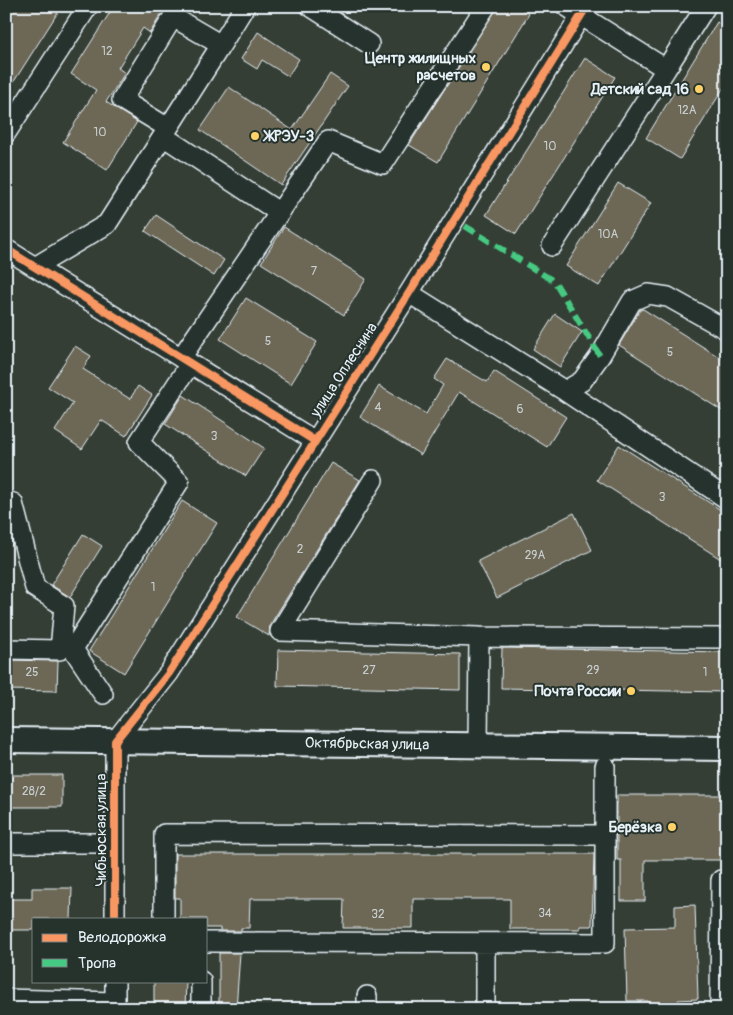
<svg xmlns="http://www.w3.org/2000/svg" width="733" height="1015" viewBox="0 0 733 1015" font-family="Pangolin,sans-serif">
  <rect width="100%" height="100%" fill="#343e35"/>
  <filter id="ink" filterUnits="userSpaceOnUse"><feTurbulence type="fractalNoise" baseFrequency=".02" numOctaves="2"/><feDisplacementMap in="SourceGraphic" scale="10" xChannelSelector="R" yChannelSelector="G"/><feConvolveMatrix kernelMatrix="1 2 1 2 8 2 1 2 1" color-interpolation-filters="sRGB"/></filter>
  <g filter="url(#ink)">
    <!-- building -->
    <path fill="#6d6856" stroke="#e8f1f8" d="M10 6H62L6 94V12Z
      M114 6H170L163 11 150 33 143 28 118 68 125 73 106 102 137 122 107 170 63 142 96 90 71 74Z
      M497 6H517L529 14 438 162 409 145Z
      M717 22 727 28V82L680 159 646 138Z
      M258 32 299 59 288 76 262 60 257 69 241 59Z
      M585 58 615 77 516 234 486 215Z
      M330 74 348 86 281 185 200 130 229 87 292 130Z
      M618 183 651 203 599 286 566 266Z
      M156 215 224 260 214 276 145 231Z
      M284 227 366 279 344 315 261 263Z
      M246 298 317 342 291 384 220 339Z
      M643 309 727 362V414L619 345 640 310Z
      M555 314 582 332 560 367 533 349Z
      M75 346 91 356 83 369 130 399 138 386 152 395 126 436 101 420 82 449 55 431 73 403 48 387Z
      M447 359 487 382 494 371 566 417 547 447 459 392 421 455 360 417 379 386 426 414 443 385 434 379Z
      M183 395 264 448 246 476 165 424Z
      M619 445 727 514V563L597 480Z
      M331 463 360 480 270 625 269 636 237 617Z
      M182 501 217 523 124 673 89 651Z
      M574 513 592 550 497 598 478 561Z
      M83 534 102 546 70 597 51 585Z
      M502 648 727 652V692L501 688Z
      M278 650 460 654V690L277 686Z
      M6 660 58 661 57 691 6 690Z
      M6 775H62V807H6Z
      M617 795H727V860H645V901H621V860H617Z
      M175 854H594L592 926H580V929H510V899H413V928H343L344 899H250L249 928H241V931H220V928H206V919H180V898H175Z
      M32 888H72L71 919H34V930H6V899H32Z
      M695 905 698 999 678 1000V1004L648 1005V1001H627L625 928 675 927V906Z
      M219 953H240L236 1009H219Z
      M154 981H186L185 1009H154Z"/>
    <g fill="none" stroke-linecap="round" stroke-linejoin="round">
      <defs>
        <path id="minor" d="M310 6 369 44
          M566 6 666 69 706 6
          M221 45 245 6
          M6 133 88 6
          M163 136 280 213
          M552 246 666 69
          M6 249 315 441
          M35 267 107 224 221 45 173 17 122 100 168 128
          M409 293 565 391 582 381 600 356 632 301 648 294 668 297 727 330
          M181 358 328 141 383 164 486 6
          M565 391 727 499
          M373 480 280 631 479 637 478 745
          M6 501 13 503 35 588 64 606 60 650 6 649
          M479 637 727 638
          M103 694 73 649 179 482 139 442 190 364
          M6 843H115
          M115 919V741L169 673 409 293 587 6
          M164 919V834L605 835
          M206 942 605 943V766
          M115 981V1009
          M6 999 115 1002
          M201 1009V981
          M367 1009V996
          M485 1009V943
          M720 1009 721 880H727"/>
        <path id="major" d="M6 740 727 748"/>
      </defs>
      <!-- minor casing -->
      <use href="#minor" stroke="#e8f1f8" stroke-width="22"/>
      <!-- major casing -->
      <use href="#major" stroke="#e8f1f8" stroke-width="28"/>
      <!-- minor -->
      <use href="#minor" stroke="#26332d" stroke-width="19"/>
      <!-- major -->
      <use href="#major" stroke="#26332d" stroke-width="24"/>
      <!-- quiet -->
      <path stroke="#46c982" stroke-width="6" stroke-dasharray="12 6" stroke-linecap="butt" d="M465 226 555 282 600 356"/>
      <defs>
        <path id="cycleway" d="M6 249 315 441
          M115 919V741L169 673 409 293 587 6"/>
      </defs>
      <!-- cycleway casing -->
      <use href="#cycleway" stroke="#26332d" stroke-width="11"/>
      <!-- cycleway -->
      <use href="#cycleway" stroke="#f99763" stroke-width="8"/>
    </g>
  </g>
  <!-- markers -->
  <g fill="#ffd166" stroke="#26332d" stroke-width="2">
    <circle cx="486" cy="67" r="5"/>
    <circle cx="699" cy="89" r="5"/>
    <circle cx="255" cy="136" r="5"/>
    <circle cx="631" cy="691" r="5"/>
    <circle cx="672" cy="827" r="5"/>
  </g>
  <g text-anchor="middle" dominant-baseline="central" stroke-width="4" stroke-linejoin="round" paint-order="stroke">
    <!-- number labels -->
    <g font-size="12" fill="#c9cfd0">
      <text x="107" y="51">12</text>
      <text x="687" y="110">12А</text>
      <text x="100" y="132">10</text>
      <text x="550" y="146">10</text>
      <text x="608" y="234">10А</text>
      <text x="314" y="271">7</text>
      <text x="268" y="341">5</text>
      <text x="670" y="352">5</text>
      <text x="378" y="407">4</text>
      <text x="520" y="409">6</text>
      <text x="214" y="436">3</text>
      <text x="662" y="497">3</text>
      <text x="300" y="549">2</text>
      <text x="535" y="555">29А</text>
      <text x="153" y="587">1</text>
      <text x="369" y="670">27</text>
      <text x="593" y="670">29</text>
      <text x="32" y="672">25</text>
      <text x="705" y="672">1</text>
      <text x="34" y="791">28/2</text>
      <text x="545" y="913">34</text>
      <text x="378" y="914">32</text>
    </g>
    <!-- poi labels -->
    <g font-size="15" font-weight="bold" fill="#e8f1f8" stroke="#26332d" text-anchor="end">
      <text x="476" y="58">Центр жилищных<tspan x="476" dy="17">расчетов</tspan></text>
      <text x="689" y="89">Детский сад 16</text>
      <text x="265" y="136" text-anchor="start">ЖРЭУ-3</text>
      <text x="621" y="691">Почта России</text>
      <text x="662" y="827">Берёзка</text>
    </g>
    <!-- street labels -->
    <g font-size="15" fill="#e8f1f8" stroke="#26332d">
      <text transform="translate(344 370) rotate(-57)">улица Оплеснина</text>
      <text transform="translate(367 744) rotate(1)">Октябрьская улица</text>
      <text transform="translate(101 830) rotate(-90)">Чибьюская улица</text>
    </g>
  </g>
  <!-- margin -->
  <rect width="733" height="1015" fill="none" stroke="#26332d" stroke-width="25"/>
  <rect x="12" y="12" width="708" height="990" fill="none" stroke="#e8f1f8" stroke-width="2" filter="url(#ink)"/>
  <!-- legend -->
  <rect x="32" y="918" width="175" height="65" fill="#26332d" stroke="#747f7e"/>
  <rect x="42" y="934" width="25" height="8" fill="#f99763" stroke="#747f7e"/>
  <text x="78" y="942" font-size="15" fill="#e8f1f8">Велодорожка</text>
  <rect x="42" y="959" width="25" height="8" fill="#46c982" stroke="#747f7e"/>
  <text x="78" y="968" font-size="15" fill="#e8f1f8">Тропа</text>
</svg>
